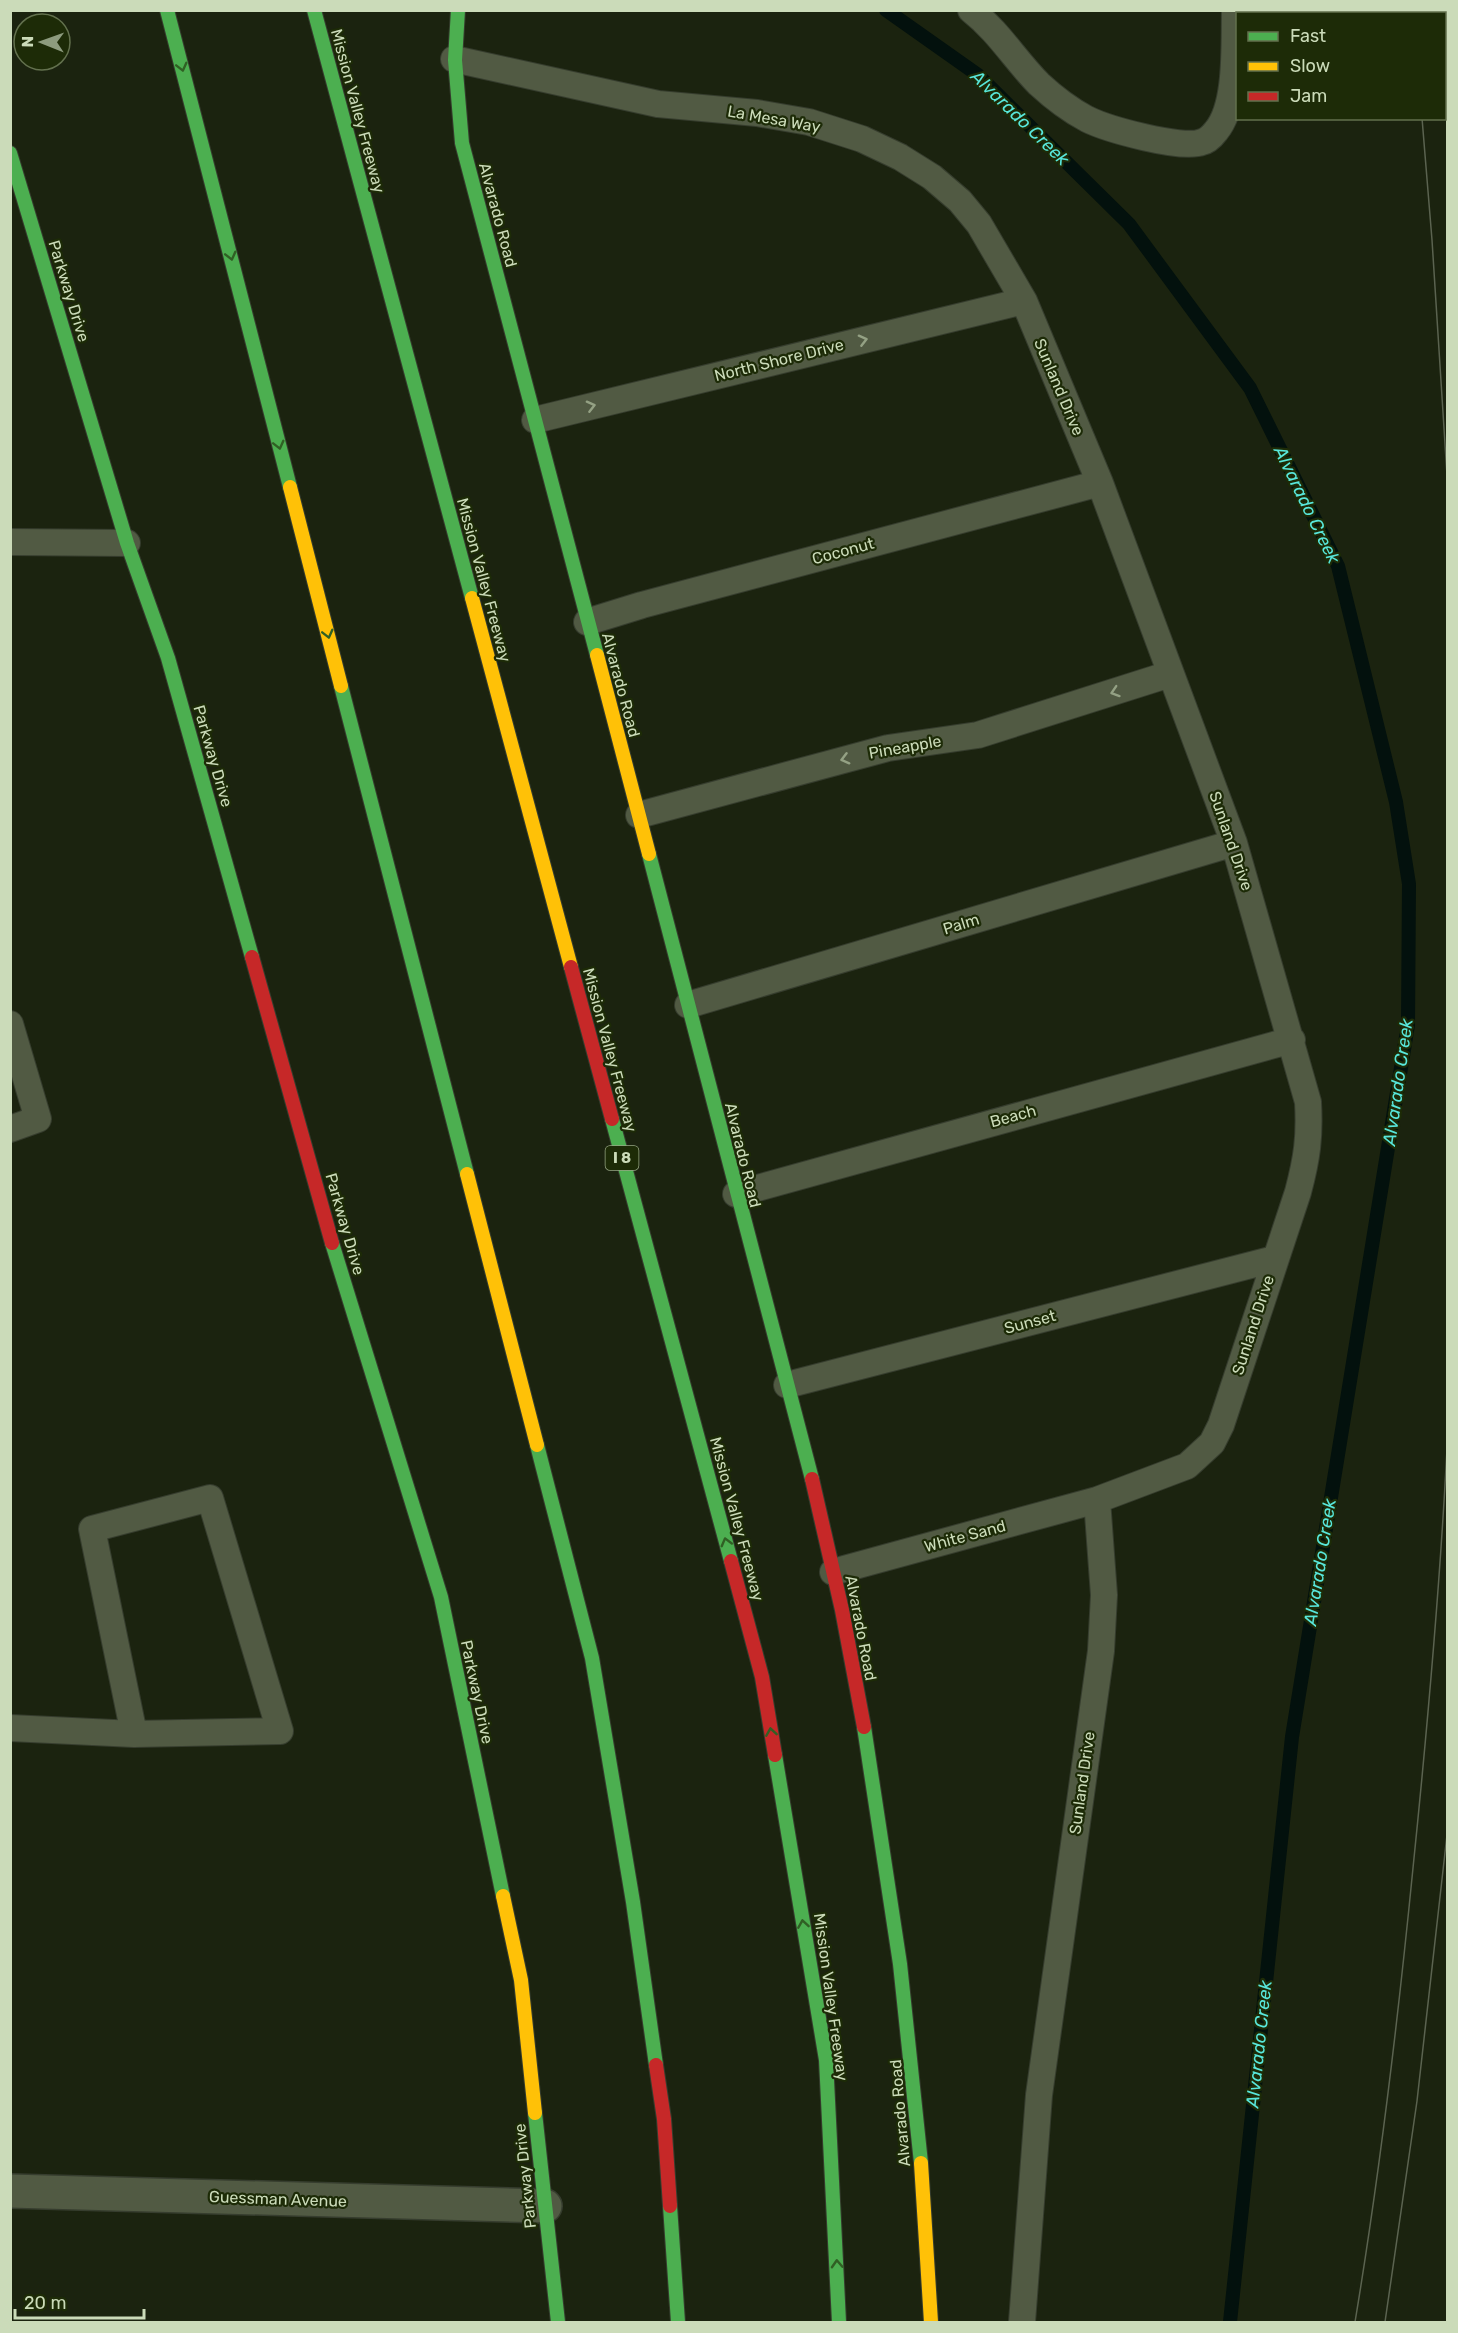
<svg xmlns="http://www.w3.org/2000/svg" width="1458" height="2333" viewBox="0 0 1458 2333" font-family="Rubik,sans-serif">
  <rect width="100%" height="100%" fill="#1b230f"/>
  <g fill="none" stroke-linecap="round" stroke-linejoin="round">
    <!-- stream -->
    <path stroke="#03110d" stroke-width="14" d="M886 10 978 75 1129 224 1250 388 1338 566 1396 802 1409 884 1408 1025 1292 1737 1230 2322"/>
    <defs>
      <path id="lane" d="M971 10C999 32 1015 60 1039 84 1053 97 1070 110 1087 119 1107 129 1182 150 1202 142 1207 141 1213 135 1216 131 1238 105 1234 44 1235 10
        M454 59 658 104 757 113 809 122 862 139 900 157 932 177 960 201 979 224 1024 301 1100 483 1234 843 1308 1102C1310 1137 1307 1158 1298 1192L1221 1425 1212 1443 1187 1466 1097 1500 833 1572
        M535 420 1024 301
        M10 542 127 543
        M587 622 642 605 1100 483
        M639 815 888 748 978 735 1170 674
        M688 1005 1234 843
        M10 1024 38 1119 10 1129
        M736 1194 1292 1040
        M787 1385 1274 1259
        M10 1728 134 1734 280 1731 210 1498 92 1529 134 1734
        M1022 2322 1039 2095 1101 1651 1104 1595 1097 1500"/>
      <path id="street" d="M10 2191 545 2206"/>
      <path id="fast" d="M167 10 290 487
        M314 10 472 598
        M458 10 455 60 462 143 597 655
        M10 153 127 543 168 658 252 957
        M341 686 467 1174
        M649 854 812 1479
        M612 1119 731 1561
        M332 1243 441 1597 503 1896
        M537 1445 592 1658 633 1902 656 2065
        M864 1727 900 1964 921 2163
        M775 1755 826 2060 839 2322
        M535 2113 558 2322
        M670 2206 678 2322"/>
      <path id="slow" d="M290 487 341 686
        M472 598 571 967
        M597 655 649 854
        M467 1174 537 1445
        M503 1896 521 1980 535 2113
        M921 2163 931 2322"/>
      <path id="jam" d="M252 957 332 1243
        M571 967 612 1119
        M812 1479 842 1610 864 1727
        M731 1561 762 1677 775 1755
        M656 2065 664 2119 670 2206"/>
    </defs>
    <!-- lane casing -->
    <use href="#lane" stroke="#363d2e" stroke-width="28"/>
    <!-- street casing -->
    <use href="#street" stroke="#363d2e" stroke-width="36"/>
    <!-- fast casing -->
    <use href="#fast" stroke="#363d2e" stroke-width="16"/>
    <!-- slow casing -->
    <use href="#slow" stroke="#363d2e" stroke-width="16"/>
    <!-- jam casing -->
    <use href="#jam" stroke="#363d2e" stroke-width="16"/>
    <!-- lane -->
    <use href="#lane" stroke="#515a43" stroke-width="26"/>
    <!-- street -->
    <use href="#street" stroke="#515a43" stroke-width="33"/>
    <!-- fast -->
    <use href="#fast" stroke="#4caf50" stroke-width="14"/>
    <!-- slow -->
    <use href="#slow" stroke="#ffc107" stroke-width="14"/>
    <!-- jam -->
    <use href="#jam" stroke="#c62828" stroke-width="14"/>
    <!-- tram -->
    <path stroke="#5b6350" stroke-width="1.5" d="M1411 10V14
      M1441 10 1442 14
      M1444 38 1448 64
      M1422 118 1432 240 1448 491
      M1355 2322C1380 2172 1398 2020 1413 1868 1428 1722 1441 1575 1448 1429
      M1385 2322 1417 2101 1448 1826"/>
  </g>
  <!-- one-way arrows -->
  <defs><path id="oneway-chevron" d="M-2-3.5L2.5 0L-2 3.5" fill="none" stroke-width="1.6" stroke-linecap="round" stroke-linejoin="round" transform="scale(1.5)"/></defs>
  <g stroke="#306024">
    <use href="#oneway-chevron" transform="translate(182 67) rotate(76)"/>
    <use href="#oneway-chevron" transform="translate(231 256) rotate(76)"/>
    <use href="#oneway-chevron" transform="translate(279 445) rotate(76)"/>
    <use href="#oneway-chevron" transform="translate(328 634) rotate(76)"/>
    <use href="#oneway-chevron" transform="translate(726 1542) rotate(-105)"/>
    <use href="#oneway-chevron" transform="translate(771 1732) rotate(-99)"/>
    <use href="#oneway-chevron" transform="translate(803 1924) rotate(-99)"/>
    <use href="#oneway-chevron" transform="translate(837 2264) rotate(-93)"/>
  </g>
  <g stroke="#94a184">
    <use href="#oneway-chevron" transform="translate(863 340) rotate(-14)"/>
    <use href="#oneway-chevron" transform="translate(591 406) rotate(-14)"/>
    <use href="#oneway-chevron" transform="translate(1115 692) rotate(162)"/>
    <use href="#oneway-chevron" transform="translate(845 759) rotate(165)"/>
  </g>
  <g text-anchor="middle" dominant-baseline="central" stroke-width="4.5" stroke-linejoin="round" paint-order="stroke">
    <!-- shield labels -->
    <rect fill="#1d2b07" stroke="#97a684" stroke-width="1.5" x="605.5" y="1146" width="33" height="24" rx="4.5"/>
    <g font-size="15" font-weight="bold" fill="#cbdbb9">
      <text x="622" y="1158">I 8</text>
    </g>
    <!-- street labels -->
    <g font-size="16" fill="#cbdbb9" stroke="#1d2b07">
      <text transform="translate(358 111) rotate(75)">Mission Valley Freeway</text>
      <text transform="translate(774 119) rotate(10)">La Mesa Way</text>
      <text transform="translate(498 215) rotate(75)">Alvarado Road</text>
      <text transform="translate(69 291) rotate(73)">Parkway Drive</text>
      <text transform="translate(779 360) rotate(-14)">North Shore Drive</text>
      <text transform="translate(1059 387) rotate(67)">Sunland Drive</text>
      <text transform="translate(843 551) rotate(-15)">Coconut</text>
      <text transform="translate(484 580) rotate(75)">Mission Valley Freeway</text>
      <text transform="translate(621 685) rotate(75)">Alvarado Road</text>
      <text transform="translate(905 747) rotate(-10)">Pineapple</text>
      <text transform="translate(213 756) rotate(74)">Parkway Drive</text>
      <text transform="translate(1231 841) rotate(71)">Sunland Drive</text>
      <text transform="translate(961 924) rotate(-17)">Palm</text>
      <text transform="translate(610 1050) rotate(75)">Mission Valley Freeway</text>
      <text transform="translate(1013 1116) rotate(-15)">Beach</text>
      <text transform="translate(743 1155) rotate(76)">Alvarado Road</text>
      <text transform="translate(345 1224) rotate(74)">Parkway Drive</text>
      <text transform="translate(1030 1322) rotate(-15)">Sunset</text>
      <text transform="translate(1253 1325) rotate(-72)">Sunland Drive</text>
      <text transform="translate(737 1519) rotate(75)">Mission Valley Freeway</text>
      <text transform="translate(965 1536) rotate(-15)">White Sand</text>
      <text transform="translate(861 1628) rotate(79)">Alvarado Road</text>
      <text transform="translate(477 1692) rotate(78)">Parkway Drive</text>
      <text transform="translate(1082 1783) rotate(-82)">Sunland Drive</text>
      <text transform="translate(831 1997) rotate(82)">Mission Valley Freeway</text>
      <text transform="translate(900 2113) rotate(-95)">Alvarado Road</text>
      <text transform="translate(525 2176) rotate(-96)">Parkway Drive</text>
      <text transform="translate(278 2199) rotate(2)">Guessman Avenue</text>
    </g>
    <!-- water labels -->
    <g font-size="18" font-style="italic" fill="#58e7db" stroke="#1d2b07">
      <text transform="translate(1020 118) rotate(44)">Alvarado Creek</text>
      <text transform="translate(1307 505) rotate(64)">Alvarado Creek</text>
      <text transform="translate(1398 1082) rotate(-82)">Alvarado Creek</text>
      <text transform="translate(1320 1562) rotate(-81)">Alvarado Creek</text>
      <text transform="translate(1259 2044) rotate(-84)">Alvarado Creek</text>
    </g>
  </g>
  <!-- border -->
  <rect width="1458" height="2333" fill="none" stroke="#cbdbb9" stroke-width="24"/>
  <!-- legend -->
  <rect x="1236" y="12" width="210" height="108" fill="#1d2b07" stroke="#63714e" stroke-width="1.5"/>
  <rect x="1248" y="32" width="30" height="9" fill="#4caf50" stroke="#63714e" stroke-width="1.5"/>
  <text x="1290" y="42" font-size="18" fill="#cbdbb9">Fast</text>
  <rect x="1248" y="62" width="30" height="9" fill="#ffc107" stroke="#63714e" stroke-width="1.5"/>
  <text x="1290" y="72" font-size="18" fill="#cbdbb9">Slow</text>
  <rect x="1248" y="92" width="30" height="9" fill="#c62828" stroke="#63714e" stroke-width="1.5"/>
  <text x="1290" y="102" font-size="18" fill="#cbdbb9">Jam</text>
  <!-- north arrow -->
  <g transform="translate(42 42) rotate(271)"><circle r="28" fill="#1d2b07" stroke="#63714e" stroke-width="1.5"/>
  <path d="M0-4.5L10 22L0 15L-10 22Z" fill="#8d9b7e"/>
  <text y="-9" font-size="16" font-weight="bold" text-anchor="middle" fill="#cbdbb9">N</text>
  </g>
  <!-- scale -->
  <path d="M15 2309v9h129v-9" fill="none" stroke="#cbdbb9" stroke-width="3"/>
  <text x="24" y="2309" font-size="18" fill="#cbdbb9" stroke="#1d2b07" stroke-width="4.5" paint-order="stroke">20 m</text>
</svg>
